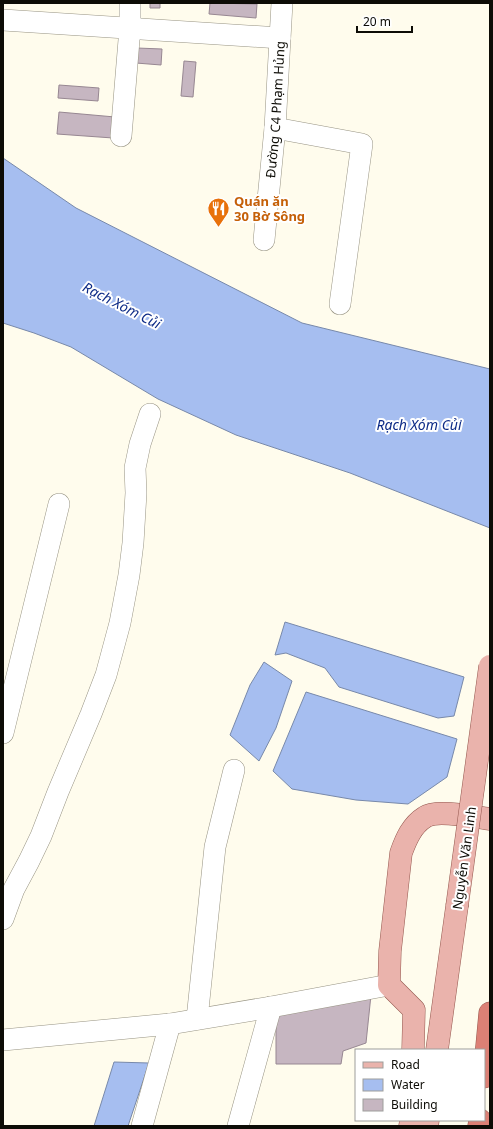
<svg xmlns="http://www.w3.org/2000/svg" width="493" height="1129" viewBox="0 0 493 1129" font-family="'Noto Sans',sans-serif">
  <rect width="100%" height="100%" fill="#fffced"/>
  <!-- water -->
  <path fill="#a6bef0" stroke="#7889aa" d="M3 158 76 208 302 323 490 369V528L350 473 236 435 158 399 71 347 34 333 3 323Z
    M285 622 464 677 454 716 438 718 339 687 325 668 286 653 275 655Z
    M264 662 292 681 276 728 259 761 230 735 250 685Z
    M306 692 457 739 447 777 408 804 356 800 292 789 273 771Z
    M114 1062 149 1063 128 1126H94Z"/>
  <!-- building -->
  <path fill="#c6b6c1" stroke="#978792" d="M150 3H160V8H150Z
    M210 3 257 4 256 18 209 14Z
    M137 48 162 49 161 65 136 63Z
    M184 61 196 62 193 97 181 96Z
    M59 85 99 88 98 101 58 98Z
    M59 112 115 117 113 138 57 134Z
    M371 995 366 1043 343 1051 341 1064H276V1015Z"/>
  <g fill="none" stroke-linecap="round" stroke-linejoin="round">
    <defs>
      <g id="minor">
        <path d="M3 20 280 38"/>
        <path d="M275 128 362 144 340 304"/>
        <path d="M121 136 130 28V3"/>
        <path id="s1" d="M264 240 275 128 282 3"/>
        <path d="M3 733 59 504"/>
        <path d="M3 919 14 889 29 861 41 836 58 792 91 714 106 675 120 623 129 575 133 543 136 493 135 468 140 444 150 414"/>
        <path d="M197 1019 215 847 234 770"/>
        <path d="M3 1040 170 1024 271 1007 389 985"/>
        <path d="M142 1126 170 1024"/>
        <path d="M238 1126 271 1007"/>
      </g>
      <path id="major" d="M413 1050 414 1010 389 985 390 951 401 853C406 839 412 825 425 817 437 809 475 817 490 819
        M437 1050 457 906
        M410 1126 411 1120
        M427 1126 428 1120"/>
      <path id="highway" d="M484 1077 490 1013
        M479 1126 480 1120"/>
    </defs>
    <!-- minor casing -->
    <use href="#minor" stroke="#989484" stroke-width="22"/>
    <!-- major casing -->
    <use href="#major" stroke="#94574e" stroke-width="23"/>
    <!-- highway casing -->
    <use href="#highway" stroke="#94574e" stroke-width="23"/>
    <!-- minor -->
    <use href="#minor" stroke="#fff" stroke-width="21"/>
    <!-- major -->
    <use href="#major" stroke="#eab3ac" stroke-width="22"/>
    <!-- highway -->
    <use href="#highway" stroke="#dc8075" stroke-width="22"/>
    <defs>
      <path id="major-bridge" d="M457 906 490 666"/>
    </defs>
    <!-- major-bridge casing -->
    <use href="#major-bridge" stroke="#94574e" stroke-width="23" stroke-linecap="butt"/>
    <!-- major-bridge -->
    <use href="#major-bridge" stroke="#eab3ac" stroke-width="22"/>
  </g>
  <!-- icons -->
  <defs>
    <symbol id="restaurant-pin" viewBox="-11 -11 22 30"><path d="M0 17L-7.5 6A9.5 9.5 0 1 1 7.5 6Z" fill="#e8710a" stroke="#fff"/><path d="M-5-6h1v4h1v-4h1v4h1v-4h1v5L-1.5 .5V6h-2V.5L-5-1ZM5-6V6H3V1.5H1.5Q1.5-4 5-6Z" fill="#fff"/></symbol>
  </defs>
  <g fill-rule="evenodd">
    <use href="#restaurant-pin" x="206" y="196" width="25" height="34"/>
  </g>
  <g text-anchor="middle" dominant-baseline="central" stroke-width="4" stroke-linejoin="round" paint-order="stroke">
    <!-- street labels -->
    <g font-size="13" fill="#0d0c06" stroke="#fff">
      <text stroke="none"><textPath href="#s1" startOffset="131">Đường C4 Phạm Hủng</textPath></text>
      <text transform="translate(464 858) rotate(-82)">Nguyễn Văn Linh</text>
    </g>
    <!-- food labels -->
    <g font-size="13" font-weight="bold" fill="#c56008" stroke="#fff" text-anchor="start">
      <text x="234" y="201">Quán ăn<tspan x="234" dy="15">30 Bờ Sông</tspan></text>
    </g>
    <!-- water labels -->
    <g font-size="14" font-style="italic" fill="#0c2a86" stroke="#fff">
      <text transform="translate(122 305) rotate(27)">Rạch Xóm Củi</text>
      <text x="419" y="424">Rạch Xóm Củi</text>
    </g>
  </g>
  <!-- border -->
  <rect width="493" height="1129" fill="none" stroke="#0d0c06" stroke-width="8"/>
  <!-- legend -->
  <rect x="355" y="1049" width="130" height="72" fill="#ffffff" stroke="#9e9e9b"/>
  <rect x="363" y="1062" width="20" height="6" fill="#eab3ac" stroke="#9e9e9b"/>
  <text x="391" y="1069" font-size="12" fill="#0d0c06">Road</text>
  <rect x="363" y="1079" width="20" height="12" fill="#a6bef0" stroke="#9e9e9b"/>
  <text x="391" y="1089" font-size="12" fill="#0d0c06">Water</text>
  <rect x="363" y="1099" width="20" height="12" fill="#c6b6c1" stroke="#9e9e9b"/>
  <text x="391" y="1109" font-size="12" fill="#0d0c06">Building</text>
  <!-- scale -->
  <path d="M357 26v6h55v-6" fill="none" stroke="#0d0c06" stroke-width="2"/>
  <text x="363" y="26" font-size="12" fill="#0d0c06" stroke="#ffffff" stroke-width="3" paint-order="stroke">20 m</text>
</svg>
